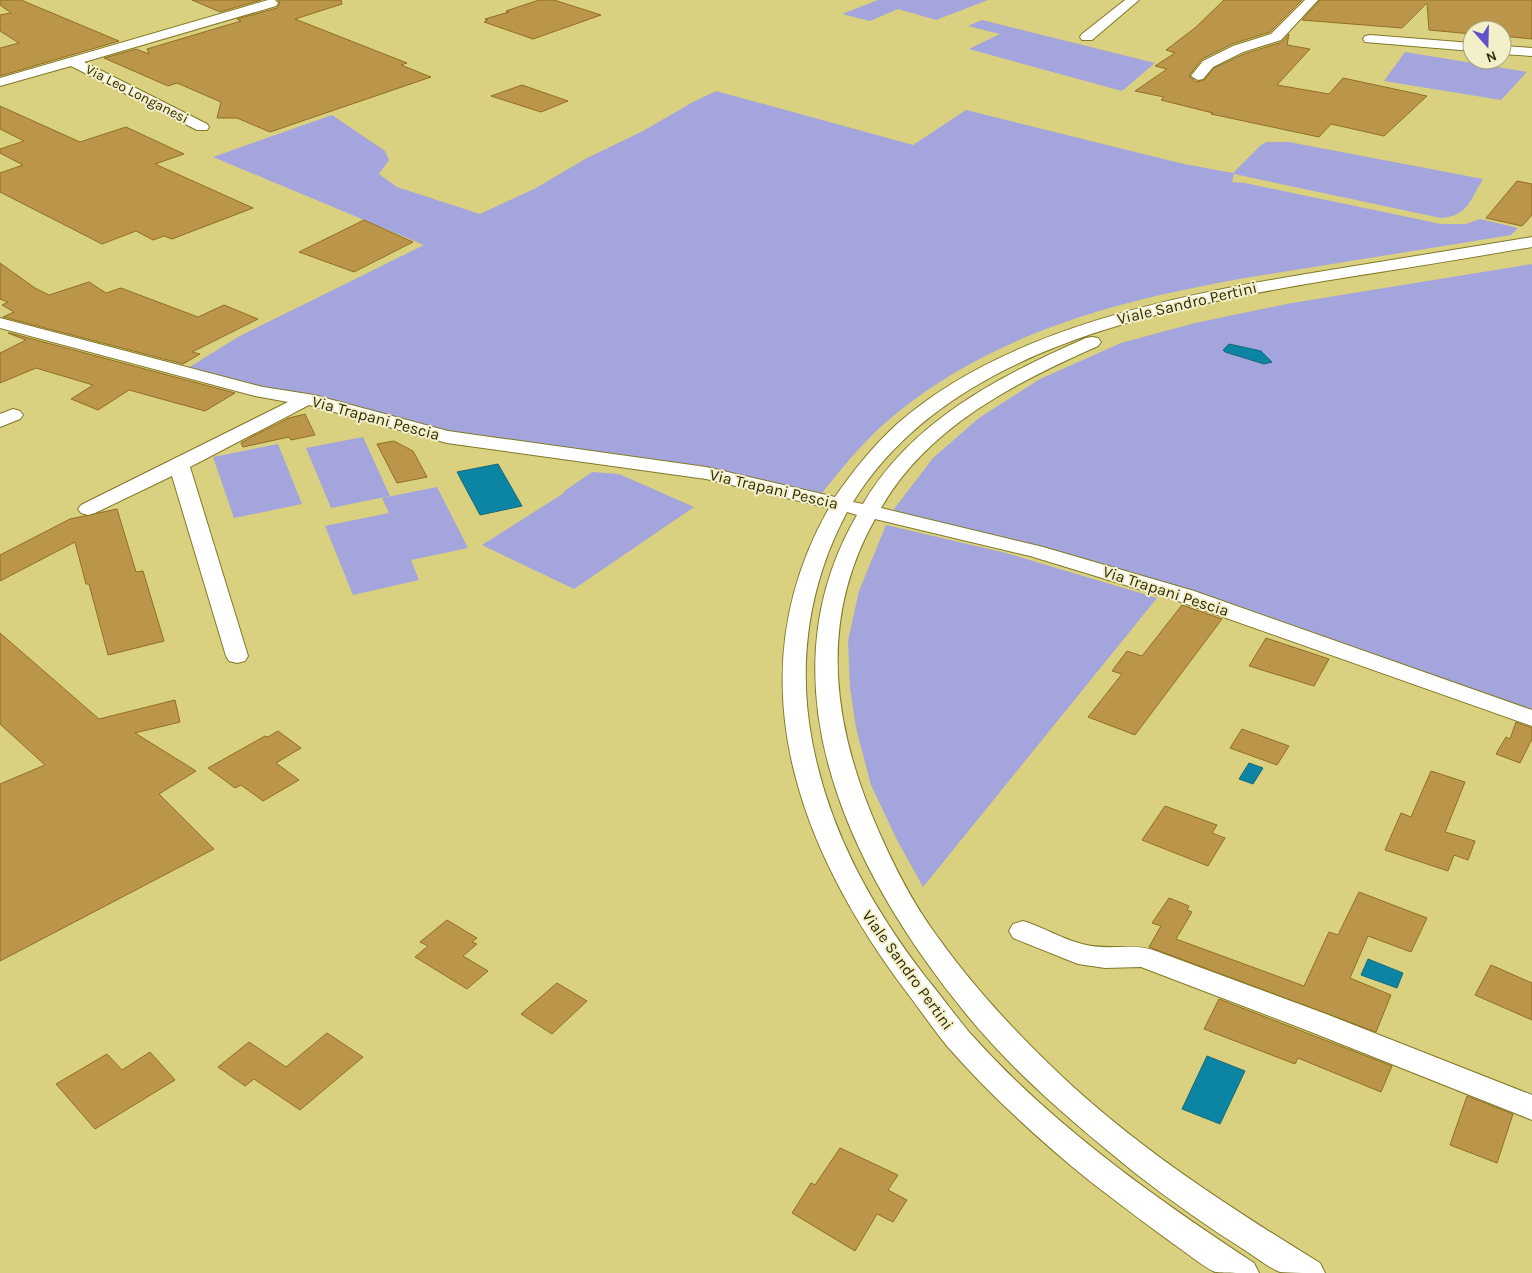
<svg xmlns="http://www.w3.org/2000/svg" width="1532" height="1273" viewBox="0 0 1532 1273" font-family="Karla,sans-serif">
  <rect width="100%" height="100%" fill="#d9d080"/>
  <!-- green -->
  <path fill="#a4a5dc" d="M878 0H988L936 20 898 9 870 21 842 14Z
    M982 20 1155 63 1122 91 969 49 1000 34 968 26Z
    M1405 52 1527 72 1501 100 1384 81Z
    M716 91 913 145 966 110 1184 164 1233 173 1262 144 1267 142H1289L1483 179C1470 200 1468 216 1441 218L1234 174 1232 182 1245 183 1441 224H1466L1480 219 1518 228 1511 235C1441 246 1371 258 1301 269 1159 291 1012 320 898 412 870 434 844 465 822 493L683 463 446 431 313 394 265 387 188 368 238 337 424 245 213 157 332 115 385 151 389 160 379 174 397 187 480 214 536 188 585 159 643 131 693 102Z
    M1532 264V709L1159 581 1039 546 897 512 894 509 933 458 979 418 1040 379 1121 343 1195 323 1292 303Z
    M363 437 390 496 331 508 306 448Z
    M278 444 302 504 234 518 213 457Z
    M592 472 619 474 694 507 574 589 482 545 564 493 563 492Z
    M437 487 468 548 411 560 419 580 353 595 325 526 389 513 382 498Z
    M886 525 1006 553 1157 598 923 887 897 840 871 785 856 728 850 688 848 641 859 591Z"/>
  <!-- water -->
  <path fill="#0c84a4" stroke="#176a76" d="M1229 344 1261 351 1272 362 1264 364 1225 352 1223 350Z
    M498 464 522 506 480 515 457 472Z
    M1249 763 1263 768 1253 784 1239 779Z
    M1368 959 1403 973 1397 988 1361 975Z
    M1207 1056 1245 1071 1220 1124 1182 1109Z"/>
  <!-- building -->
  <path fill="#bb964a" stroke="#926f22" d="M0 0H21L119 41 0 76V48L19 43 0 31V15L11 13 0 5Z
    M192 0H261L220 12Z
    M278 0H341L342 4 295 19 407 63 401 65 431 77 270 132 237 118H217L221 102 177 83 168 86 104 58 136 49 149 54 147 49 241 21 237 19 277 8 280 3Z
    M539 0H554L601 15 533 39 484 22 488 20 485 19 509 12 506 11Z
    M1224 0H1302L1270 32 1232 44 1202 59 1189 76 1197 82 1204 80 1214 68 1244 54 1282 42 1289 34 1287 45 1310 49 1277 85 1329 94 1343 78 1427 96 1384 136 1331 124 1319 137 1211 114 1213 113 1161 100 1164 97 1135 91 1167 69 1155 66 1175 53 1166 50 1195 28Z
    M1320 0H1532V39L1502 36V30H1472V34L1429 30 1427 3 1402 28 1302 20Z
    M522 85 568 101 541 112 491 96Z
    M0 106 80 142 126 127 184 154 155 164 253 208 172 239 164 236 153 240 136 231 102 244 0 192V173L23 165 0 153V149L24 141 0 129Z
    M1517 181 1532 184V215L1522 226 1486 218Z
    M364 220 413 242 354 272 299 252Z
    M0 263 35 288 49 295 89 282 106 293 121 288 198 317 224 305 258 319 192 352 200 354 183 364 3 317 14 312 2 305 8 302 0 299Z
    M8 333H10L235 393 205 411 129 390 98 410 71 399 93 385 36 368 0 383V353L26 340Z
    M305 414 315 435 291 440 289 437 243 447 241 443 255 435 289 418Z
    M394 441 413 451 427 477 397 483 377 444Z
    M117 509 136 572 143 571 164 641 108 655 89 584H86L75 542 0 581V555L70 519Z
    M1182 605 1222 619 1135 735 1088 717 1122 674 1112 671 1127 651 1142 656Z
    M0 633 99 719 175 700 180 722 135 733 196 771 159 794 214 849 0 961V784L45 765 0 724Z
    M1266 638 1329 659 1314 686 1249 666Z
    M1516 722 1532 728V739L1520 763 1496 754 1506 737 1510 739Z
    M1242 729 1289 746 1277 765 1230 748Z
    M278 731 301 748 276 763 299 780 263 801 241 785 235 788 208 768 265 736 268 737Z
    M1431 771 1465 782 1445 832 1475 841 1468 860 1454 855 1448 871 1385 850 1401 813 1411 817Z
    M1165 806 1217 825 1212 833 1225 838 1208 866 1142 840Z
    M1359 892 1427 918 1411 952 1368 936 1350 978 1391 995 1376 1032 1149 947 1161 926 1152 923 1169 898 1189 906 1187 910 1192 912 1176 939 1304 986 1329 932 1338 935Z
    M447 920 477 938 472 942 477 944 463 956 488 971 467 989 415 957 428 946 420 942Z
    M1491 965 1532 983V1020L1475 995Z
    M557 983 587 1001 552 1034 521 1014Z
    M1219 999 1392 1066 1381 1092 1298 1058 1295 1064 1204 1029Z
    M327 1033 363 1057 300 1110 254 1079 245 1086 218 1067 249 1042 286 1067Z
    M150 1052 175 1080 95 1129 56 1084 107 1054 122 1070Z
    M1467 1096 1513 1114 1497 1163 1450 1145Z
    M840 1148 898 1175 888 1190 907 1200 893 1222 877 1214 855 1251 792 1213 811 1183 815 1185Z"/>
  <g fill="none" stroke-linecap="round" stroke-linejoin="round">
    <defs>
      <path id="minor" d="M268 0H275L278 3 276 6 84 62 207 124 209 127 207 130H197L71 66 0 86V78Z
        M1125 0H1139L1092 40H1082L1080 37 1082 34Z
        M1305 0H1318L1281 40 1243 52 1213 67 1203 79 1198 80 1191 76 1203 61 1233 46 1271 34Z
        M1370 35 1472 43V51L1365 42 1363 39 1365 36Z
        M1502 46 1532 48V56L1502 54Z
        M1532 237V247C1463 259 1393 270 1324 281 1159 309 948 349 853 502L863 504C911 421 1001 375 1086 338L1092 337 1098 338 1101 342 1098 346C1016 382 927 427 881 508L1043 547 1194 591 1532 710V726L1178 601 1030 556 875 519C817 622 833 728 879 832 895 868 913 904 937 936 969 981 1007 1023 1047 1062 1128 1142 1224 1204 1320 1263L1325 1273C1314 1273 1290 1273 1280 1272 1269 1268 1257 1258 1246 1251 1208 1227 1171 1201 1135 1173 1076 1125 1016 1075 967 1015 854 877 757 687 857 515L847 512C809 583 797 662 812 741 829 831 872 908 928 980 942 997 955 1015 969 1032 1051 1124 1152 1196 1254 1263L1259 1273C1248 1273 1224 1273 1215 1272 1204 1267 1192 1257 1182 1250 1151 1228 1121 1205 1091 1182 1040 1141 990 1095 947 1046 933 1029 921 1011 908 994 799 850 733 678 829 508L706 479 447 443 309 405 190 467 248 656 245 661 237 663 229 661 226 656 172 476 95 513 88 515 81 513 78 509 81 505 288 402 255 396 0 328V318L263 387 314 395 448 431 706 467 835 497C853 471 873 446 897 424 1005 329 1174 296 1312 273 1385 261 1459 249 1532 237Z
        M13 409 20 411 23 415 20 419 0 427V414Z
        M1023 921C1043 927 1062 939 1082 944 1105 951 1130 943 1153 950L1326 1014 1532 1095V1120L1306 1030 1141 967 1105 968 1078 964 1013 938 1009 931 1013 924Z"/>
    </defs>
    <!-- minor casing -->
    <use href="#minor" stroke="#827928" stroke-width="2"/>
    <!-- minor -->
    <use href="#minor" fill="#fff" fill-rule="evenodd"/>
  </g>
  <g text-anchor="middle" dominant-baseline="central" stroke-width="4" stroke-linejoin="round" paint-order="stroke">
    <!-- far-street labels -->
    <g font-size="14" fill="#302c0b" stroke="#f3f0c9">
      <text transform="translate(137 94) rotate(27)">Via Leo Longanesi</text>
    </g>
    <!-- street labels -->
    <g font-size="16" fill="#302c0b" stroke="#f3f0c9">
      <text transform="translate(1187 303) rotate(-13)">Viale Sandro Pertini</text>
      <text transform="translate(376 418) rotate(15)">Via Trapani Pescia</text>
      <text transform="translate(774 489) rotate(13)">Via Trapani Pescia</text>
      <text transform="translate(1166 591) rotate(18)">Via Trapani Pescia</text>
      <text transform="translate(908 970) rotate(54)">Viale Sandro Pertini</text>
    </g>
  </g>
  <!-- north arrow -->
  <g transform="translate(1487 45) rotate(160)"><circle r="24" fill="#f3f0c9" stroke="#a5a27d"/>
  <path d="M0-4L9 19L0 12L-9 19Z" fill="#5f52cb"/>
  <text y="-8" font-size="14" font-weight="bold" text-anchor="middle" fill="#302c0b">N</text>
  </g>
</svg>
